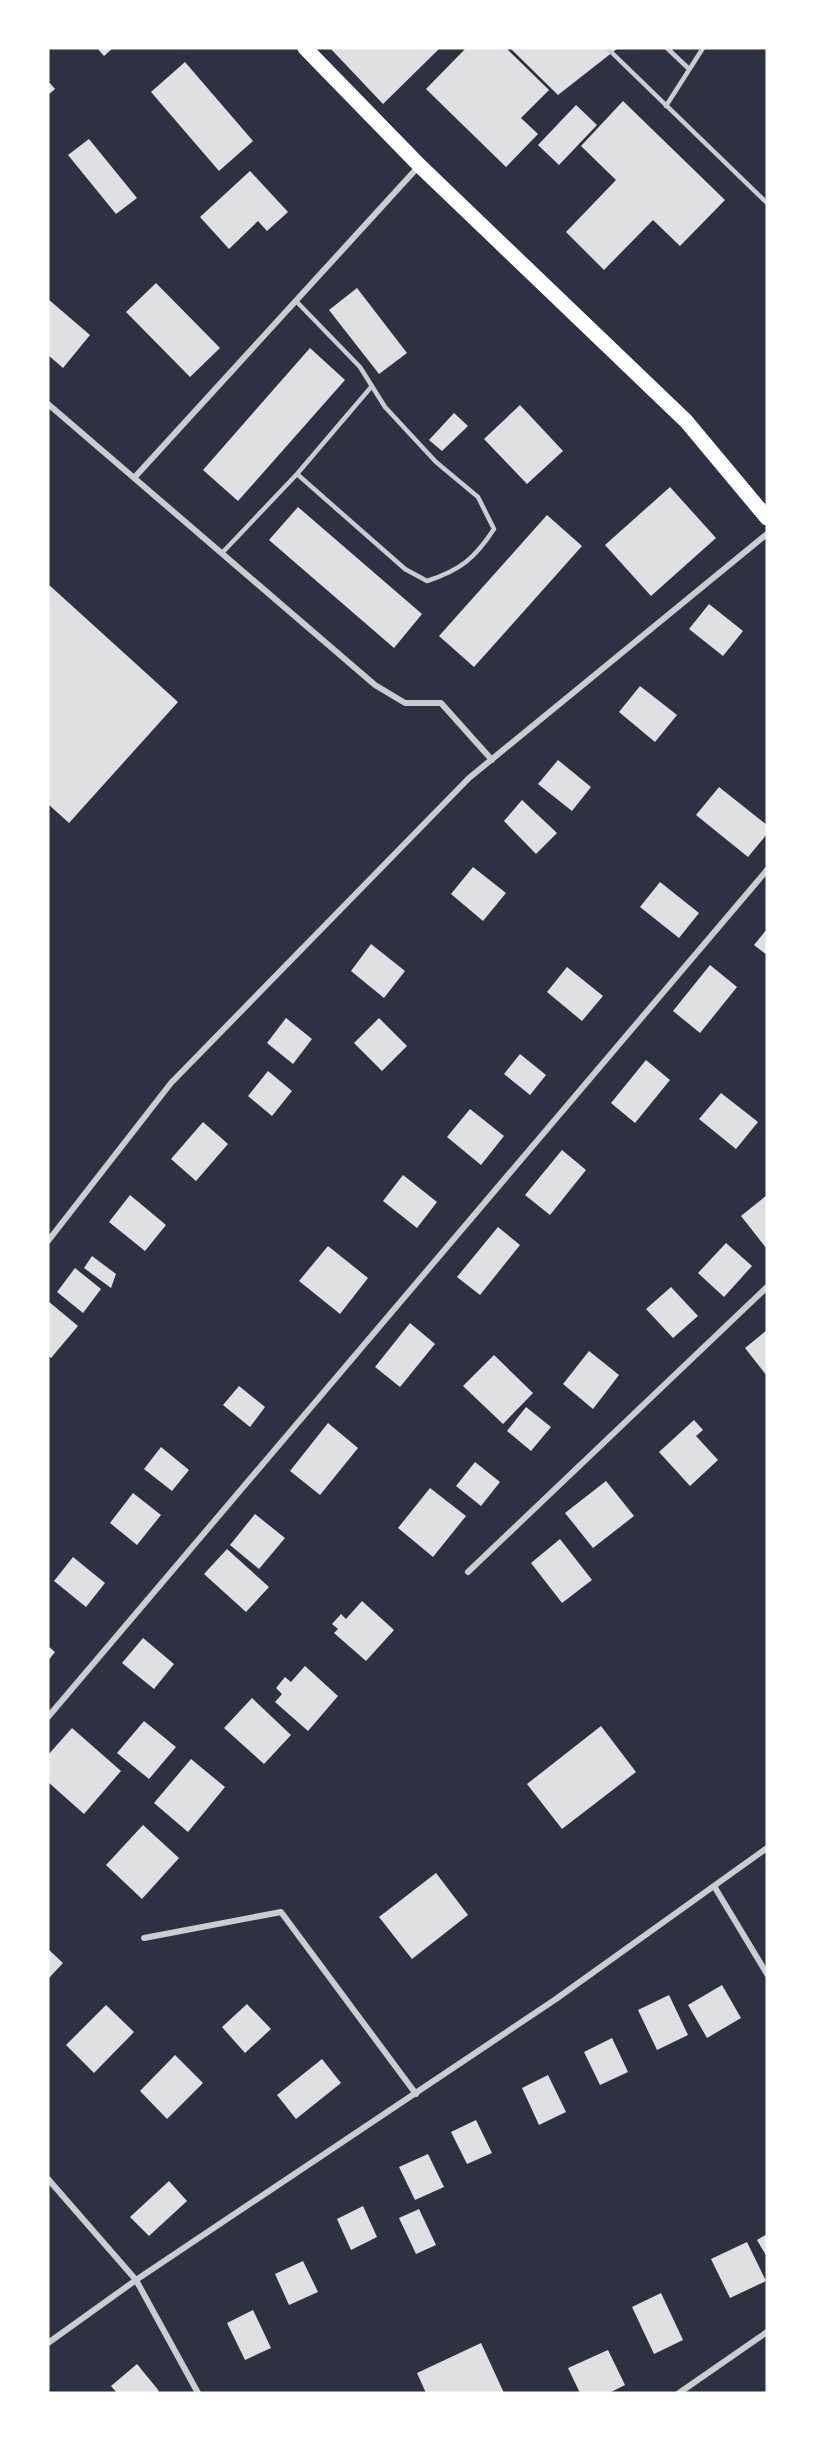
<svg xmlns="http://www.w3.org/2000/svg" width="815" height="2441" viewBox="0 0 815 2441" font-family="'Work Sans',sans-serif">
  <rect width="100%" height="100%" fill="#2d3142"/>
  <!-- building -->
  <path fill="#e0e0e3" d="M97 48H113L104 56Z
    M330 48H440L383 104Z
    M466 48H506L549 90 521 118 538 134 506 167 426 89Z
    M510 48H618L558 95Z
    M185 62 253 141 219 171 151 92Z
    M48 81 55 89 48 95Z
    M623 101 725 200 680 246 653 220 604 270 566 232 616 180 581 146Z
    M576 105 597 125 559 165 538 145Z
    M89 139 137 198 116 214 68 155Z
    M250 171 288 212 267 231 258 221 229 249 200 217Z
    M156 283 220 348 190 377 126 312Z
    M357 288 407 353 379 374 329 310Z
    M48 299 90 335 63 368 48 355Z
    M310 348 345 380 238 501 203 470Z
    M520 405 563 451 527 484 484 439Z
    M454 413 468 426 442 451 429 440Z
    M670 487 716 538 651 596 605 545Z
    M298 507 422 614 394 648 269 540Z
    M547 515 582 546 474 667 439 636Z
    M48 584 178 702 69 823 48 804Z
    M709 604 743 631 723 656 689 629Z
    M640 686 677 715 655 742 619 712Z
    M558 760 591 787 572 811 538 784Z
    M719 787 767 825V834L748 857 696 815Z
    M522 800 557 833 536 854 504 821Z
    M473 867 506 893 483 921 451 894Z
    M660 882 699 913 679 938 640 907Z
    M767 929V955L754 945Z
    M371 944 405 971 384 998 351 971Z
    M710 965 737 987 700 1033 673 1011Z
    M567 967 603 996 582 1021 547 992Z
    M286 1018 312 1039 293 1064 267 1043Z
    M379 1018 407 1046 382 1071 354 1043Z
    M520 1054 546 1075 530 1095 504 1074Z
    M646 1060 670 1080 635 1123 611 1103Z
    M268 1071 292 1091 272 1116 248 1096Z
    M721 1093 758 1122 736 1149 699 1119Z
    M470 1109 504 1136 481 1165 447 1137Z
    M203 1122 228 1144 196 1181 171 1159Z
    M562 1150 586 1170 550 1215 525 1195Z
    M403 1175 437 1202 417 1228 383 1201Z
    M130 1195 166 1225 145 1251 109 1222Z
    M767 1195V1249L741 1216Z
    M498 1227 520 1245 480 1295 457 1277Z
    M726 1243 752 1266 724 1297 698 1273Z
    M328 1246 368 1278 340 1314 299 1281Z
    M92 1256 116 1274 111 1288 84 1268Z
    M75 1268 101 1289 83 1313 57 1292Z
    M671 1287 698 1316 673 1338 646 1309Z
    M48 1301 78 1326 51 1358 48 1356Z
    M410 1323 435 1344 400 1387 375 1367Z
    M767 1330V1376L745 1348Z
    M589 1351 619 1375 593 1409 563 1384Z
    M494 1355 533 1393 503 1424 463 1386Z
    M239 1386 265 1407 250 1427 223 1405Z
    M526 1407 551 1427 531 1451 507 1431Z
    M694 1420 703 1430 696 1436 718 1460 690 1486 659 1452Z
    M328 1423 358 1448 320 1495 290 1471Z
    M161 1447 189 1470 172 1491 144 1469Z
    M475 1462 500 1482 481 1506 456 1486Z
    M606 1481 634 1516 593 1548 565 1513Z
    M430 1488 466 1516 433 1557 398 1528Z
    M133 1493 161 1515 137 1545 110 1523Z
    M255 1514 285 1538 259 1569 230 1545Z
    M560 1539 592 1580 562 1603 531 1563Z
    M227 1549 269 1587 246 1612 204 1574Z
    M73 1557 105 1583 86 1607 54 1581Z
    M362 1601 394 1630 366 1661 334 1633 338 1629 332 1624 341 1614 346 1619Z
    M143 1638 174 1664 154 1689 122 1663Z
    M48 1646 55 1652 48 1661Z
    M305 1666 338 1696 308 1731 275 1702 282 1694 276 1688 285 1677 291 1682Z
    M252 1698 291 1735 264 1764 224 1728Z
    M144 1721 176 1747 149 1779 117 1753Z
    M601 1726 636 1772 562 1829 527 1784Z
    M72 1728 121 1771 84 1814 48 1782V1755Z
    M191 1759 225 1787 188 1832 154 1803Z
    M143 1825 179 1858 142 1899 106 1865Z
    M436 1873 468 1915 412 1959 379 1917Z
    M48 1949 63 1963 48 1979Z
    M722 1985 741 2018 707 2038 688 2005Z
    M669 1995 688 2035 657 2050 638 2010Z
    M247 2004 271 2029 245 2053 222 2027Z
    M106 2005 134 2032 94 2073 66 2045Z
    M612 2038 628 2072 600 2085 584 2052Z
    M175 2055 203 2083 167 2119 140 2091Z
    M322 2059 341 2083 296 2119 277 2095Z
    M548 2075 566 2112 539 2125 522 2088Z
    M476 2120 492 2153 467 2164 451 2132Z
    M428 2154 444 2187 415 2200 399 2167Z
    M169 2181 187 2201 149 2236 130 2217Z
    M363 2206 377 2237 351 2250 337 2219Z
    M419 2209 436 2245 416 2254 399 2218Z
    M767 2234V2257L757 2240Z
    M747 2242 766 2281 730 2298 711 2259Z
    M303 2261 318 2292 289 2305 275 2274Z
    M661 2293 683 2340 654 2354 632 2307Z
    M253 2310 271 2348 245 2360 227 2323Z
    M481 2343 504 2393H426L417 2373Z
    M608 2350 625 2385 609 2393H580L568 2368Z
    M137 2364 159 2391 156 2393H117L111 2386Z"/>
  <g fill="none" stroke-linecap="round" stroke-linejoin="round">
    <!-- service -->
    <path stroke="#caccd0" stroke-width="4.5" d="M607 48 767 203
      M667 48 689 69
      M666 106 703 48
      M296 301 360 367 385 407 436 462 478 497 494 529C475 558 461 570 427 581L405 569 297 474
      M222 553 297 474 372 386"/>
    <!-- minor -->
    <path stroke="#caccd0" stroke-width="6" d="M48 404 375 685 405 703H441L492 760
      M134 478 419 166
      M48 1241 171 1083 469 778 767 534
      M468 1572 767 1287
      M48 1717 767 870
      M714 1886 767 1974
      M144 1938 281 1912 416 2094
      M48 2179 136 2280 198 2393
      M48 2343 136 2280 556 1999 767 1848
      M679 2393 767 2332"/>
    <!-- primary -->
    <path stroke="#fff" stroke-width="15" d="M305 48 420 166 686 421 767 518"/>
  </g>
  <!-- border -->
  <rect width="815" height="2441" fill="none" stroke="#ffffff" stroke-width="99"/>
</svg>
